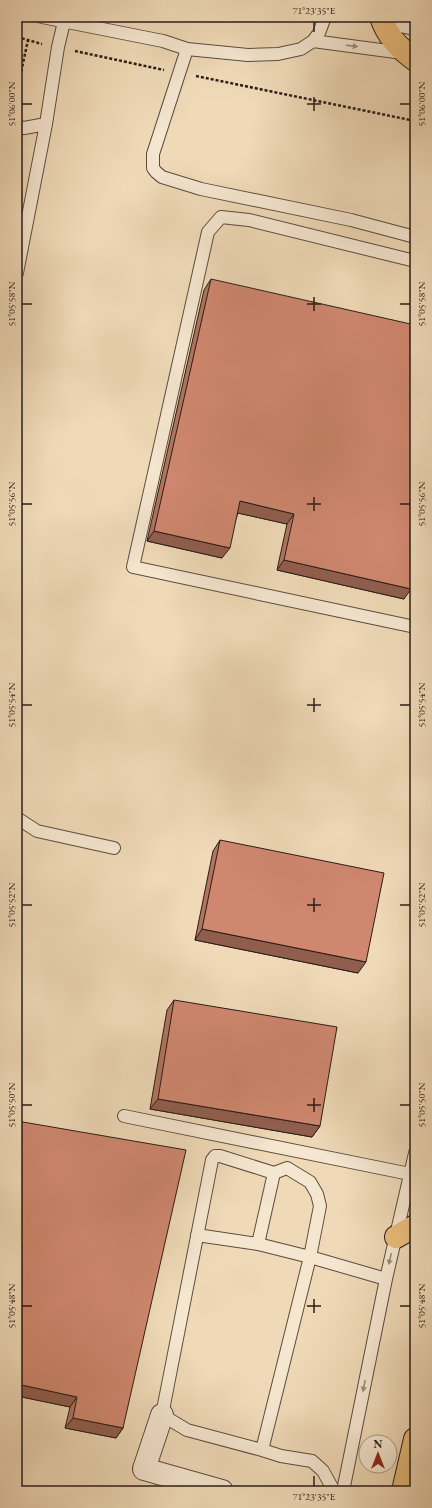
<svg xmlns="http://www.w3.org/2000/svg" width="432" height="1508" viewBox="0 0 432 1508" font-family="'EB Garamond',serif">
  <rect width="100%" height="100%" fill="#efd9b7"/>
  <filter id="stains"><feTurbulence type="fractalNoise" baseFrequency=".005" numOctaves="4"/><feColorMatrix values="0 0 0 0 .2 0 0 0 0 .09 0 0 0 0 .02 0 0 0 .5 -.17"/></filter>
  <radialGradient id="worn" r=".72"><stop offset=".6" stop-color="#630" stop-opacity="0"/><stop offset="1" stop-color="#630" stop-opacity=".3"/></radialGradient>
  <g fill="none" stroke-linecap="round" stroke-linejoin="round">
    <defs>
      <path id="service" d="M42 17 163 41 187 49 248 55 278 54 301 49 313 41 319 33 325 17
        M313 41 403 53
        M187 49 153 154V168L156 172 162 177 201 189 351 220 415 237
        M17 127 24 128 46 124 58 47 64 22
        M415 261 249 220 221 217 208 232 133 567 415 627
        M17 273 46 124
        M17 818 37 831 114 848
        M124 1116 410 1174
        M197 1235 258 1244 310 1257 262 1450 187 1430 162 1415 212 1160 215 1156H220L274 1173
        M258 1244 274 1173 287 1168 310 1182 317 1194 320 1206 310 1257 386 1279
        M262 1450 281 1456 312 1461 323 1471 334 1491
        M343 1491 386 1279 415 1153"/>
      <path id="minor" d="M162 1415 144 1469 222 1491"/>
      <path id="tertiary" d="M382 17 415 24"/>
      <path id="primary" d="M381 17C387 36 399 48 415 60
        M396 1237 415 1226
        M403 1491 415 1439"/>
    </defs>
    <!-- service casing -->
    <use href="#service" stroke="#5b4c3f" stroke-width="14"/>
    <!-- minor casing -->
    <use href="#minor" stroke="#5b4c3f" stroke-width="24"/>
    <!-- tertiary casing -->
    <use href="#tertiary" stroke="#5b4c3f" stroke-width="24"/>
    <!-- primary casing -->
    <use href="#primary" stroke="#2a1d17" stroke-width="24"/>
    <!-- path -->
    <path stroke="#2a1d17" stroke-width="2.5" stroke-dasharray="3 2" stroke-linecap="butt" d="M17 37 42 44
      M75 51 164 70
      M196 76 415 121
      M17 91 28 40"/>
    <!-- service -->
    <use href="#service" stroke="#f5e6d0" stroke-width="12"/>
    <!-- minor -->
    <use href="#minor" stroke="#f5e6d0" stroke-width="22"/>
    <!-- tertiary -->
    <use href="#tertiary" stroke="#f5e6d0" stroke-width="22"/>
    <!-- primary -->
    <use href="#primary" stroke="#e8bc7c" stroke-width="22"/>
  </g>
  <!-- wall -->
  <path fill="#b2745f" stroke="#2a1d17" d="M211 279 404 599 277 570 287 524 238 513 222 558 147 541 204 290Z
    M220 840 358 973 195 940 213 851Z
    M174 1000 320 1126 312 1137 150 1109 167 1010Z
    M17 1121 123 1428 116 1438 65 1428 70 1407 17 1396Z"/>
  <!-- shaded-wall -->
  <path fill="#915e4e" stroke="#2a1d17" d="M240 501 294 514 287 524 233 512Z
    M154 531 230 548 222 558 147 541Z
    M284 560 411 589 404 599 277 570Z
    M202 929 366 962 358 973 195 940Z
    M158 1099 320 1126 312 1137 150 1109Z
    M17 1384 77 1397 70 1407 17 1396Z
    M73 1418 123 1428 116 1438 65 1428Z"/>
  <!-- building -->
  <path fill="#cf876f" stroke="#2a1d17" d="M211 279 415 325V570L411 589 284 560 294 514 240 501 230 548 154 531Z
    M220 840 384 873 366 962 202 929Z
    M174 1000 337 1027 320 1126 158 1099Z
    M17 1121 186 1150 123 1428 73 1418 77 1397 17 1384Z"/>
  <!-- one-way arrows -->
  <defs><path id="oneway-solid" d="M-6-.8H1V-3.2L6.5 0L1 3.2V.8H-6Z"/></defs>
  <g fill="#9a8c7d">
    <use href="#oneway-solid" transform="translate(352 46) rotate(7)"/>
    <use href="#oneway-solid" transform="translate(390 1259) rotate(103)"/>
    <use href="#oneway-solid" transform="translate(364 1386) rotate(101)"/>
  </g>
  <!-- ticks -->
  <path fill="none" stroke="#2a1d17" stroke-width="1.5" d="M314 22V32M314 97V111M22 104H32M307 104H321M400 104H410M314 297V311M22 304H32M307 304H321M400 304H410M314 497V511M22 504H32M307 504H321M400 504H410M314 698V712M22 705H32M307 705H321M400 705H410M314 898V912M22 905H32M307 905H321M400 905H410M314 1098V1112M22 1105H32M307 1105H321M400 1105H410M314 1299V1313M22 1306H32M307 1306H321M400 1306H410M314 1476V1486"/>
  <!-- margin -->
  <rect width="432" height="1508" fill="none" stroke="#efd9b7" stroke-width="44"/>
  <!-- north arrow -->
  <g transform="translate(378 1454)"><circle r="19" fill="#f5e6d0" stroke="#a49686"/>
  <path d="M0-3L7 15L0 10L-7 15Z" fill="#8f2418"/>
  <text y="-6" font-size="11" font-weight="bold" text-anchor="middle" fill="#2a1d17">N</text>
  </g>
  <rect x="22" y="22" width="388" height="1464" fill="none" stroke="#2a1d17" stroke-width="1.5"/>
  <g font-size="10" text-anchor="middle" fill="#2a1d17">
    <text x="314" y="14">71°23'35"E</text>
    <text transform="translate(11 104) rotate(-90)" y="4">51°06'00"N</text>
    <text transform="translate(421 104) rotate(-90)" y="4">51°06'00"N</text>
    <text transform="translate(11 304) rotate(-90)" y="4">51°05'58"N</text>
    <text transform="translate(421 304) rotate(-90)" y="4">51°05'58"N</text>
    <text transform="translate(11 504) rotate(-90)" y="4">51°05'56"N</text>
    <text transform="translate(421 504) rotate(-90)" y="4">51°05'56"N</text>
    <text transform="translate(11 705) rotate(-90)" y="4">51°05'54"N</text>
    <text transform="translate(421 705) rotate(-90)" y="4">51°05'54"N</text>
    <text transform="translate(11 905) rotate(-90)" y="4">51°05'52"N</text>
    <text transform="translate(421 905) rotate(-90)" y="4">51°05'52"N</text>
    <text transform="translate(11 1105) rotate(-90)" y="4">51°05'50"N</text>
    <text transform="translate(421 1105) rotate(-90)" y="4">51°05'50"N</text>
    <text transform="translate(11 1306) rotate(-90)" y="4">51°05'48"N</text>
    <text transform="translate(421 1306) rotate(-90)" y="4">51°05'48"N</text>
    <text x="314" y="1500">71°23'35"E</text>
  </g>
  <rect width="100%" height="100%" filter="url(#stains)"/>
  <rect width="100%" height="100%" fill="url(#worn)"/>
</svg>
